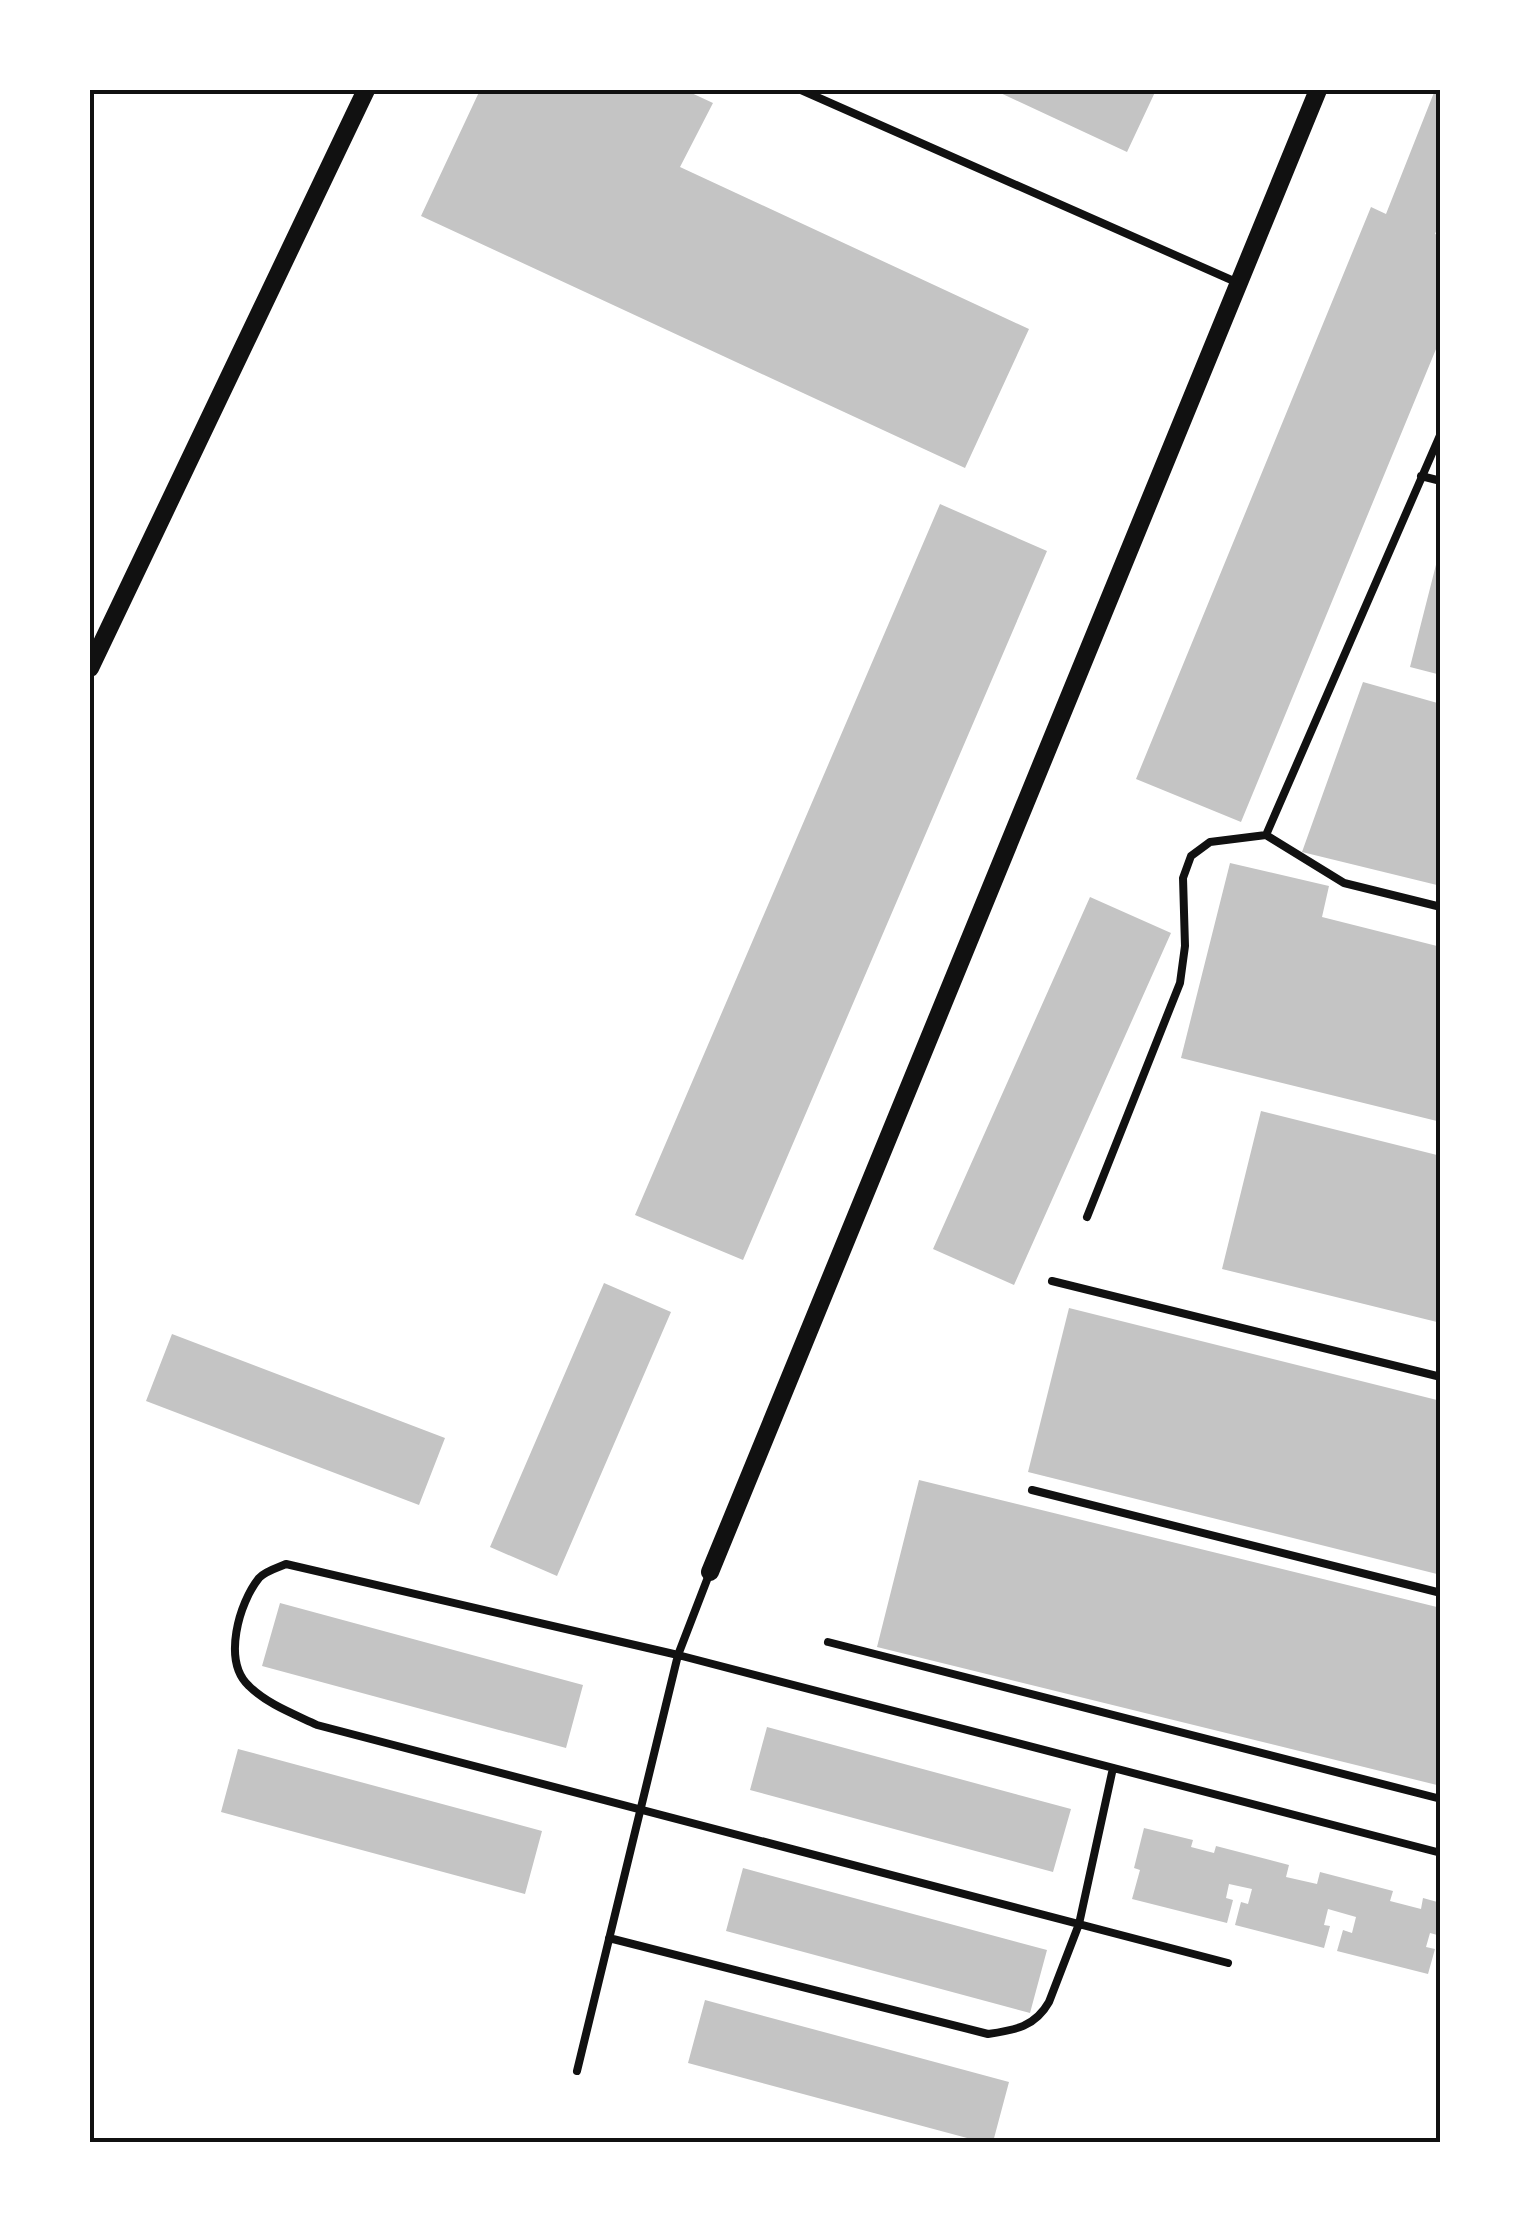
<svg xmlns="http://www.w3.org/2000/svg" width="1531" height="2232" viewBox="0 0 1531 2232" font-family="'Varela Round',sans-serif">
  <rect width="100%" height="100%" fill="#fff"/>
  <!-- building -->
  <path fill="#c4c4c4" d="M480 90H685L713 103 680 167 1029 329 965 468 421 216Z
    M994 90H1156L1127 152Z
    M1435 90H1441V219L1435 234 1441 236V337L1241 822 1136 779 1371 207 1386 214Z
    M940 504 1047 551 743 1260 635 1215Z
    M1440 549H1441V675L1410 667Z
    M1363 682 1441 704V886L1302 852Z
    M1230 863 1329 886 1322 917 1441 947V1122L1181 1058Z
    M1090 897 1171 933 1014 1285 933 1249Z
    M1261 1111 1441 1156V1323L1222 1269Z
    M604 1283 671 1312 557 1576 490 1547Z
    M1069 1308 1441 1401V1575L1028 1472Z
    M172 1334 445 1438 419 1505 146 1401Z
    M919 1480 1441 1608V1786L877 1647Z
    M280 1603 583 1685 566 1748 262 1666Z
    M767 1727 1071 1809 1053 1872 750 1790Z
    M238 1749 542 1831 525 1894 221 1812Z
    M1144 1828 1193 1840 1191 1847 1214 1853 1216 1846 1289 1865 1286 1877 1317 1884 1320 1872 1393 1891 1390 1901 1421 1909 1423 1898 1441 1903V1936L1430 1933 1426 1947 1435 1949 1428 1974 1337 1951 1343 1930 1352 1933 1356 1917 1328 1909 1324 1925 1330 1926 1324 1948 1235 1925 1241 1902 1248 1904 1252 1889 1229 1884 1226 1898 1233 1900 1227 1923 1132 1899 1140 1870 1134 1868Z
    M743 1868 1047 1950 1030 2013 726 1931Z
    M705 2000 1009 2082 993 2142H982L688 2063Z"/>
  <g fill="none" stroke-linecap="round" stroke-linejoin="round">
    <!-- service -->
    <path stroke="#111" stroke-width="8" d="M801 90 1236 282
      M1421 476 1441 481
      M1266 835 1441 433
      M1087 1217 1180 983 1185 946 1183 878 1191 856 1210 842 1266 835 1344 883 1441 907
      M1052 1281 1441 1377
      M1032 1490 1441 1593
      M828 1642 1441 1799
      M609 1938 988 2034C1015 2030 1035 2027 1049 2002L1079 1924 1113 1768
      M1228 1963 317 1725C294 1714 267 1704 249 1686 222 1661 239 1603 259 1578 265 1571 277 1568 286 1564L678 1655 1441 1853
      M577 2071 678 1655 710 1572"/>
    <!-- tertiary -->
    <path stroke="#111" stroke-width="18" d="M90 668 366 90
      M710 1572 1318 90"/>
  </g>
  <!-- border -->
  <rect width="1531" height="2232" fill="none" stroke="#ffffff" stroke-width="185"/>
  <rect x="92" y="92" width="1346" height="2048" fill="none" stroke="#111" stroke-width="4"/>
</svg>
